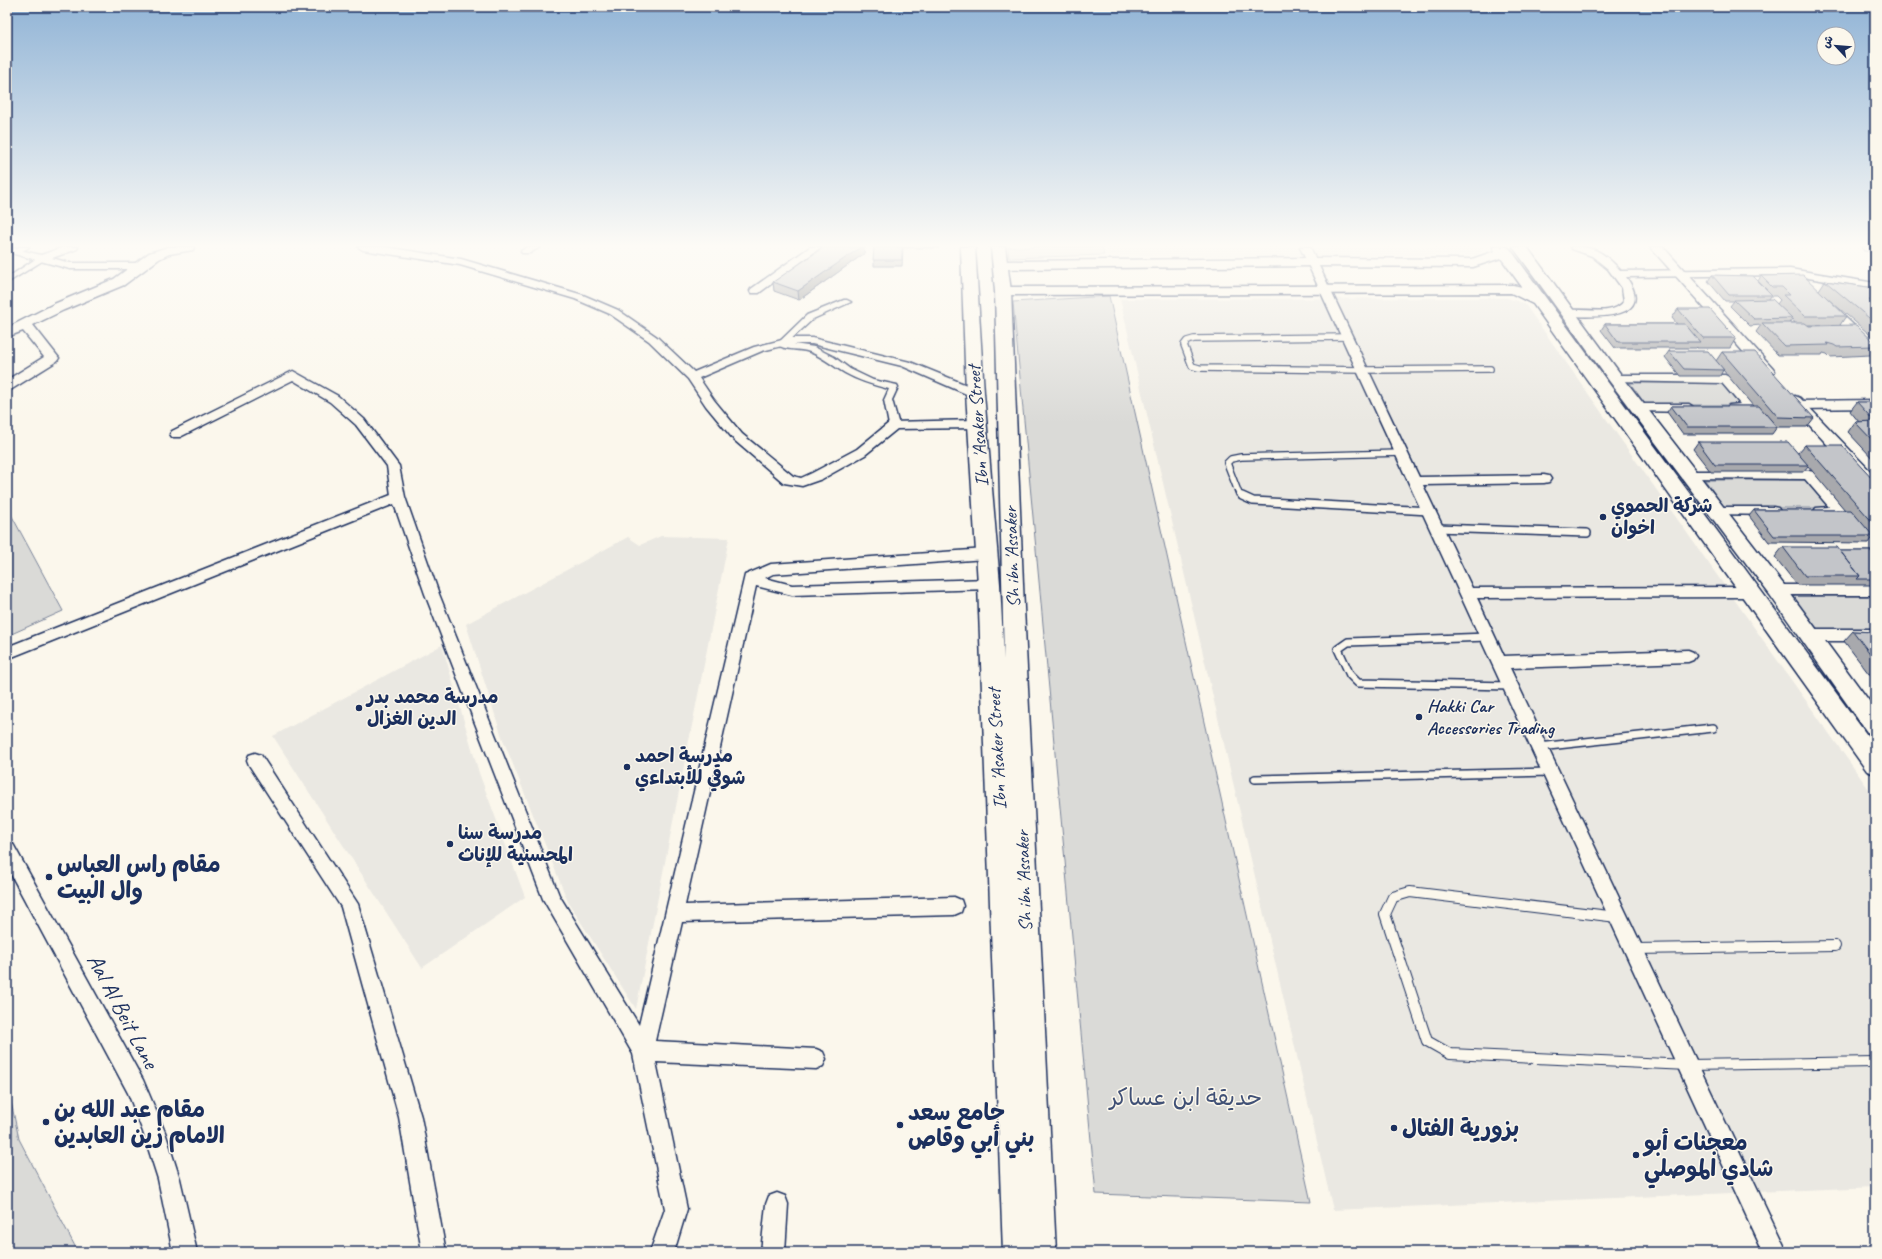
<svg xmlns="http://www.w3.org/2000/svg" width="1882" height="1259" viewBox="0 0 1882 1259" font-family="Caveat,'Playpen Sans Arabic',sans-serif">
  <rect width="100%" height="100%" fill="#fbf7ec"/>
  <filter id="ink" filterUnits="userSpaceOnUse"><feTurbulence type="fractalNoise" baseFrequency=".025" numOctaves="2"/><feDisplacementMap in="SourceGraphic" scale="8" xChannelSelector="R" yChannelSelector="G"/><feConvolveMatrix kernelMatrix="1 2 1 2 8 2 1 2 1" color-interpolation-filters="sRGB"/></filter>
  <g filter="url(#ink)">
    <!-- built -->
    <path fill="#eae8e2" d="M1108 247H1481L1484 251 1476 255 1247 256 1109 255Z
      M1507 298 1524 303 1875 798V1187L1333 1210 1120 299Z
      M661 536 729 538 636 1009 568 902 502 737 466 624 628 537 640 545Z
      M442 645 479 773 525 897 422 968 273 736Z"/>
    <!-- green -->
    <path fill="#dadad7" stroke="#7a849a" d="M1008 247H1102L1104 255 1009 258Z
      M1109 296 1311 1202 1096 1194 1013 302Z
      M1630 383H1724L1743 405H1646Z
      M1705 480H1808L1832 508H1725Z
      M7 507 63 611 7 636Z
      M1791 596H1875V630H1816Z
      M7 1083 19 1139 78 1252H7Z"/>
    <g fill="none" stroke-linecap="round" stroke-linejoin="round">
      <defs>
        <path id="service-far2" d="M1348 337 1194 339 1187 341 1184 345 1192 366 1199 368 1363 370 1490 369
          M1244 497 1239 494 1227 463 1231 459 1241 457 1402 453"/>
        <path id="service-far1" d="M1242 496 1253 501 1429 511
          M1437 528 1587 533
          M1488 637 1348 642 1338 649 1350 675 1358 683 1511 686
          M1539 747 1713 728
          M1255 779 1550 772"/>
        <path id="service" d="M1617 917 1410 892 1393 897 1385 914 1427 1041 1450 1054 1688 1065 1875 1062
          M1634 949 1835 946"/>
        <path id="pedestrian" d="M19 247H29L19 253H13V249Z
          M40 256 47 258 7 283V278Z
          M844 300H847L851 302 813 319 787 343 814 347 834 357 850 369 873 380 897 385 898 387 892 400 899 425 897 427 894 428 889 425 884 400 889 389C873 385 859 381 845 373 833 366 823 357 810 352 800 348 784 351 777 344L807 315Z"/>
        <path id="minor" d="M7 247 41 255 64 247H78L77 249 52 258 70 263H139L144 266 139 269H70L7 252Z
          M358 247H385L461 259 583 295 618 310 657 337 694 372 754 347 790 338H812L910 362 979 390 981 393 975 397 971 396 902 366 812 344H790L762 351 699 378 714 400 742 434 793 476 801 478 812 473 857 449 890 422 977 420 981 421 983 424 981 427 977 428 897 429 865 455 822 479 802 486 784 483 734 440 706 406 688 379 649 341 610 314 575 299 460 265 363 250Z
          M527 247H540L530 253H522L521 251Z
          M810 247H821L759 293H751L750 291 751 289Z
          M1300 247H1310L1419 477 1544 475 1549 476 1551 479 1549 482 1544 483 1423 485 1472 588 1751 587 1756 588 1758 592 1756 596 1751 597 1477 598 1504 656 1688 650 1693 652 1696 656 1693 660 1688 662 1510 668 1787 1252H1763Z
          M1571 247C1595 245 1605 254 1621 271L1790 269 1875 283V289L1790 275 1626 277C1658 321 1594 317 1568 316L1564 315 1563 313 1564 311C1581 306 1612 318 1624 301L1622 288 1608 269 1592 256 1572 249Z
          M1829 305 1833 306 1875 345V354L1871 353 1825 310 1824 308 1825 306Z
          M293 371 338 396 364 419 399 466 405 497 439 594 559 895 639 1025 745 575 771 564 986 549 991 551 993 554 991 557 986 559 773 574 765 578 792 585 989 579 994 580 996 584 994 588 989 589 792 595 756 586 685 905 954 897 961 900 963 906 961 912 954 915 682 922 655 1041 816 1049 823 1052 826 1059 823 1066 816 1069 656 1062 687 1209 674 1252H650L665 1209 633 1054 543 899 425 594 394 504 7 659V647L391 495 387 466 356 425 330 402 293 380 180 437H172L170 434 172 431Z
          M1616 375H1725L1729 377 1756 408 1750 412 1729 411 1727 408 1729 405 1740 404 1722 383 1612 381 1610 379 1612 377Z
          M1875 400V408L1798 409 1792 405 1798 401Z
          M1640 404H1689L1695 408 1689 412 1636 411 1634 408Z
          M1690 471H1809L1814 472 1847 511 1845 514H1816L1814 511 1816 508 1829 507 1805 479 1685 478 1683 475 1685 472Z
          M1717 507H1773L1778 508 1780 511 1778 514 1773 515 1712 514 1710 511 1712 508Z
          M1777 585H1875V595H1777L1772 594 1770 590 1772 586Z
          M1808 629H1875V641H1808L1803 639 1800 635 1803 631Z
          M255 753 261 755 358 904 421 1117 446 1252H422L399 1117 341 907 249 765 247 760 249 755Z
          M7 842 13 844 143 1080 165 1132 180 1179 197 1252H173L158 1179 143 1132 128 1093 7 867Z
          M777 1193 785 1196 788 1204 785 1252H761L766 1204 769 1196Z"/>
        <path id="tertiary" d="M168 247H194L193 250 169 254 159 259 124 285 64 310 33 325 59 358 57 361 12 389 7 391V380L44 357 23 331 7 337V328L54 304 114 279 149 253Z
          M1650 247H1663L1773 368 1775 371 1773 374H1763Z
          M1863 247H1875V252L1864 250Z
          M1795 396 1800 398 1875 476V491L1869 490 1790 404 1787 401 1790 398Z"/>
        <path id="secondary" d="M1493 247H1507L1510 249 1875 746V774L1867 771 1533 304 1511 293 1003 295 998 294 996 291 998 288 1003 287 1513 285 1522 287 1501 258 1473 267 1312 266 1000 269 995 268 993 265 995 262 1000 261 1312 258 1472 259 1495 251Z
          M1513 247H1527L1622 376 1784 585 1875 709V735L1867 732 1770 595 1610 382Z"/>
        <path id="primary" d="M961 247H975L984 393 1000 584 1004 660 995 291 991 247H1005L1011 291 1024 608 1056 1252H1003L978 584 966 393Z"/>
      </defs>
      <!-- service-far2 casing -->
      <use href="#service-far2" stroke="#1b2f5e" stroke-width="8"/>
      <!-- service-far1 casing -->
      <use href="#service-far1" stroke="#1b2f5e" stroke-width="10"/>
      <!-- service casing -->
      <use href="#service" stroke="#1b2f5e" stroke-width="12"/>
      <!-- pedestrian casing -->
      <use href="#pedestrian" stroke="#1b2f5e" stroke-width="3"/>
      <!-- minor casing -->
      <use href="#minor" stroke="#1b2f5e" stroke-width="3"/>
      <!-- tertiary casing -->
      <use href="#tertiary" stroke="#1b2f5e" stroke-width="3"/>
      <!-- secondary casing -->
      <use href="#secondary" stroke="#1b2f5e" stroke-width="3"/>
      <!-- primary casing -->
      <use href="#primary" stroke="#1b2f5e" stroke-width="3"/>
      <!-- service-far2 -->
      <use href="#service-far2" stroke="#fbf7ec" stroke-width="5.5"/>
      <!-- service-far1 -->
      <use href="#service-far1" stroke="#fbf7ec" stroke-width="7"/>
      <!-- service -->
      <use href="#service" stroke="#fbf7ec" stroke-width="10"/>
      <!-- pedestrian -->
      <use href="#pedestrian" fill="#fbf7ec" fill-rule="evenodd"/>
      <!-- minor -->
      <use href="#minor" fill="#fbf7ec" fill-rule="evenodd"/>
      <!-- tertiary -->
      <use href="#tertiary" fill="#fbf7ec" fill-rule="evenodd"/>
      <!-- secondary -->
      <use href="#secondary" fill="#fbf7ec" fill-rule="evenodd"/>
      <!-- primary -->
      <use href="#primary" fill="#fbf7ec" fill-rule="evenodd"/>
    </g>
    <!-- wall -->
    <path fill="#a8a9ad" stroke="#1b2f5e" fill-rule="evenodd" d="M874 247H939V248H903L902 266H874Z
      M865 253 799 300 774 291 773 282Z
      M1712 275 1758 281 1761 276 1819 290 1825 281 1875 288V339L1820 292 1846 316 1840 325 1875 343V349L1870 355 1830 357 1827 354 1823 353 1822 355H1778L1756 332 1761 325 1750 326 1730 306 1734 301H1725L1708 281ZM1771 296H1776L1780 300 1777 304 1769 299ZM1792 319 1795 323H1789ZM1808 325H1833L1809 326Z
      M1678 309 1736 338 1730 348H1697V347L1696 348H1615L1601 330 1605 324H1677L1672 318Z
      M1669 351 1716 361 1722 352 1814 418 1807 427H1777L1772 434H1683L1667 412 1671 406H1753L1723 370 1720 376H1680L1665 357Z
      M1857 402H1875V461L1848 432 1855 422H1859L1850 411Z
      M1698 442 1798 453 1805 445 1875 481V535H1872L1873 536 1868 543 1769 542 1749 516 1754 510H1845L1808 466 1803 472H1711L1693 449Z
      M1783 547 1840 551H1875V585H1797L1775 557Z
      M1853 631 1875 632V674H1869L1844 641Z"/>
    <!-- shaded-wall -->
    <path fill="#888a8d" stroke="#1b2f5e" d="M861 247H864L865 253 799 300 798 291Z"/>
    <!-- building -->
    <path fill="#c3c5c9" stroke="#1b2f5e" d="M824 247H861L798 291 773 282Z
      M874 247H902V260H873Z
      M1712 275 1753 276 1772 295H1729Z
      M1803 275 1846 316H1805L1783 295H1790L1782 287H1772L1761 276Z
      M1825 281 1875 288V301L1869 300 1875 305V323Z
      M1772 299 1792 318 1754 319 1734 300Z
      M1678 309H1710L1736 338H1703Z
      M1762 323H1805L1809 326 1856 325 1875 343V346L1837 347 1834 345 1827 343 1829 345 1784 346Z
      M1605 324H1685L1700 342H1618Z
      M1669 351H1708L1724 370 1684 369Z
      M1722 352H1755L1814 418 1778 417Z
      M1857 402H1875V443L1855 422 1874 421Z
      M1671 406H1759L1777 427H1687Z
      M1698 442H1788L1808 465H1715Z
      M1805 445H1842L1875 481V525Z
      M1754 510H1851L1873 536H1774Z
      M1783 547H1837L1860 576H1805Z
      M1840 551H1875V579H1857L1860 576Z
      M1853 631 1875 632V660Z"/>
  </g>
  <!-- sky -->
  <linearGradient id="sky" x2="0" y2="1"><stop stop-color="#91b4d6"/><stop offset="0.58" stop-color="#fdfbf6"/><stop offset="1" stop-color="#fdfbf6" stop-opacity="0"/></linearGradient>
  <rect width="1882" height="423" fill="url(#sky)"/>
  <!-- markers -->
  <g fill="#1b2f5e" stroke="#fbf7ec" stroke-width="1.5">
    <circle cx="1603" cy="517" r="4"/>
    <circle cx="359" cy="708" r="4"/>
    <circle cx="1419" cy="717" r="4"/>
    <circle cx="627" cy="767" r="4"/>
    <circle cx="450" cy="844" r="4"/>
    <circle cx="49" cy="877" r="4"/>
    <circle cx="46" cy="1122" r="4"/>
    <circle cx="900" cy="1125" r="4"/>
    <circle cx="1394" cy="1128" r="4"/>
    <circle cx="1636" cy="1155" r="4"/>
  </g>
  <g text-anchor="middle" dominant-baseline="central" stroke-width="3" stroke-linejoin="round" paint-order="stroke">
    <!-- street labels -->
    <g font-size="19" fill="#1b2f5e" stroke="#fbf7ec">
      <text transform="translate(978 426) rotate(-94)">Ibn 'Asaker Street</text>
      <text transform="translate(1012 557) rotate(-92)">Sh ibn 'Assaker</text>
      <text transform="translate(997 749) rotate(-93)">Ibn 'Asaker Street</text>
      <text transform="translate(1024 881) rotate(-92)">Sh ibn 'Assaker</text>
    </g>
    <!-- poi labels -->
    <g font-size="19" font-weight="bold" fill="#1b2f5e" stroke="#fbf7ec" text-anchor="start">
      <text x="1611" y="506">شركة الحموي<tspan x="1611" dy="22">اخوان</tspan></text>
      <text x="367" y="697">مدرسة محمد بدر<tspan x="367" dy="22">الدين الغزال</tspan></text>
      <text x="1427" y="706">Hakki Car<tspan x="1427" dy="22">Accessories Trading</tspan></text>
      <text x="635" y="756">مدرسة احمد<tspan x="635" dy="22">شوقي للأبتداءي</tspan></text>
      <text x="458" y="833">مدرسة سنا<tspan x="458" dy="22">المحسنية للإناث</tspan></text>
    </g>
    <!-- near-poi labels -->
    <g font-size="23" font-weight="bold" fill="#1b2f5e" stroke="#fbf7ec" text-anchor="start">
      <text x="57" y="864">مقام راس العباس<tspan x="57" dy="26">وال البيت</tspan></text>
      <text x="54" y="1109">مقام عبد الله بن<tspan x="54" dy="26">الامام زين العابدين</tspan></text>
      <text x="908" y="1112">جامع سعد<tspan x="908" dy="26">بني أبي وقاص</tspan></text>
      <text x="1402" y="1128">بزورية الفتال</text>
      <text x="1644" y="1142">معجنات أبو<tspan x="1644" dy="26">شادي الموصلي</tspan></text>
    </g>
    <!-- near-street labels -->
    <g font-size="23" fill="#1b2f5e" stroke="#fbf7ec">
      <text transform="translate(123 1011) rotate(62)">Aal Al Beit Lane</text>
    </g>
    <!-- near-park labels -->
    <g font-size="23" fill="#415176" stroke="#fbf7ec">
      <text x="1186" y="1097">حديقة ابن عساكر</text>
    </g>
  </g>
  <!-- margin -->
  <rect width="1882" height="1259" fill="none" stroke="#fbf7ec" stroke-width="24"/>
  <rect x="12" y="12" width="1858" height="1235" fill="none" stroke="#1b2f5e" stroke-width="1.5" filter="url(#ink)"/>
  <!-- north arrow -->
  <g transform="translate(1836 46) rotate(296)"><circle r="19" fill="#fbf7ec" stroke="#a1a7b3"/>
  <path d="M0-3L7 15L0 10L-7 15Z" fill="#1b2f5e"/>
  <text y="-6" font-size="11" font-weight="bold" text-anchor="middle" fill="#1b2f5e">ش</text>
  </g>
</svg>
